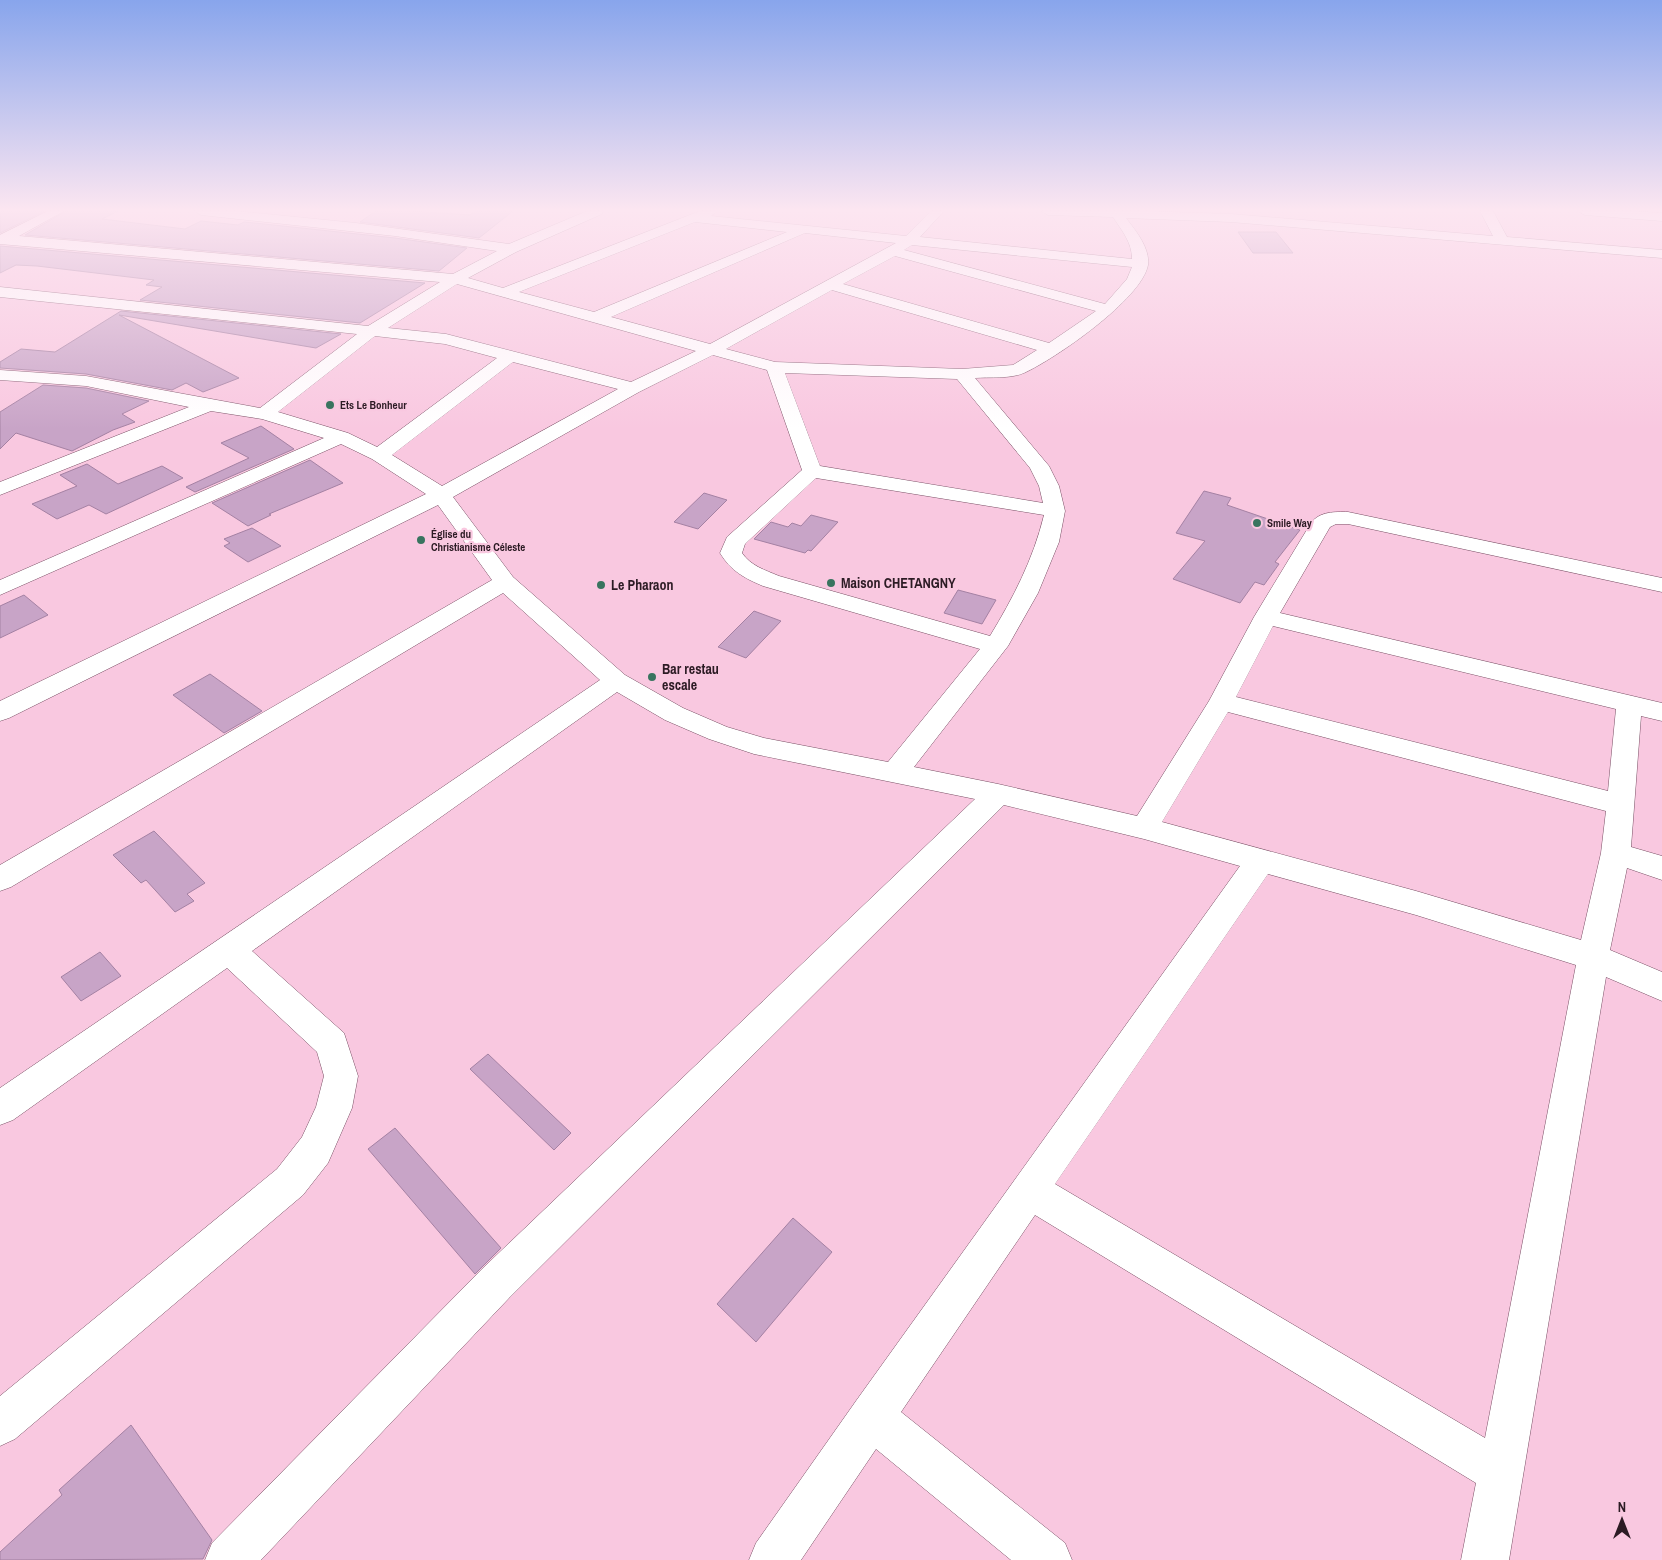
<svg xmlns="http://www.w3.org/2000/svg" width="1662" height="1560" viewBox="0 0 1662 1560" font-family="'Archivo Narrow',sans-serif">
  <rect width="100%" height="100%" fill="#f9c8e0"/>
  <!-- building -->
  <path fill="#c8a4c7" stroke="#a481a3" d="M0 211H45L0 233Z
    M66 211H118L102 219 185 229 201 221 238 225 244 222 264 224 395 238 467 248 439 271 25 235Z
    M376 211H411L470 215 475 211H513L479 238 360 222Z
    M1238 232H1276L1293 253H1253Z
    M0 246 425 283 360 323 140 300 162 287 146 285 154 280 37 266 16 265 0 273Z
    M121 311 341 334 316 348 119 315 239 378 203 392 186 383 172 390 86 374 0 368V362L21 349 55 352Z
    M43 385 86 388 149 401 122 414 135 422 113 430 72 451 16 433 0 449V412Z
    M261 426 294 449 195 492 186 487 249 458 221 443Z
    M310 460 343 483 269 514 271 515 248 526 212 503Z
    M87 464 118 484 162 466 183 478 106 514 89 505 57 519 32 504 77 486 60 475Z
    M1204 491 1231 498 1227 505 1300 530 1275 562 1279 564 1264 585 1255 582 1240 603 1173 579 1205 541 1176 533Z
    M704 493 727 500 698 529 674 522Z
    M811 515 838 522 811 551 808 550 805 553 754 539 771 522 788 527 792 523 801 526Z
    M252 528 281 546 248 562 224 546 230 543 224 539Z
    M958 590 996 600 982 624 944 613Z
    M24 595 48 615 0 638V606Z
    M754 611 781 621 746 658 718 647Z
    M210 674 262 711 224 733 173 695Z
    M154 831 205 883 187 894 194 901 175 912 146 880 141 883 113 855Z
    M100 952 121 976 81 1001 61 977Z
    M488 1054 571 1133 554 1150 470 1069Z
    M395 1128 501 1248 475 1274 368 1149Z
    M793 1218 832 1252 756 1342 717 1304Z
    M131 1425 212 1540 203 1559 0 1560V1552L62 1495 59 1490Z"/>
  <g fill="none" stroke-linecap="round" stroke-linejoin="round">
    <defs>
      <path id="minor" d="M48 211H64L19 236 453 274 497 251 395 236 201 215 194 211H236L356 223 509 244 587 211H603L602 214 516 252 468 278 503 288 700 211H717L711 216 906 236 931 211H944L920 237 1132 259C1132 242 1122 231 1113 217L1048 215 1041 211H1142L1231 214 1493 236 1480 211H1493L1507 237 1662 250V258L1231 222 1126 218C1136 231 1150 248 1148 265 1142 299 1055 359 1024 373 1011 379 989 377 975 378L1049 466 1059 486 1065 511 1059 542 1038 593 1008 646 914 767 998 784 1137 816 1209 701 1254 617 1311 523C1320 511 1335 512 1348 512L1662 578V592L1348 524H1336L1330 527 1280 613 1662 703V721L1641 716 1631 847 1662 856V880L1627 868 1610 950 1662 972V1001L1606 977 1509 1560H1461L1476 1483 1035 1215 901 1412 1065 1543 1072 1560H1011L876 1449 801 1560H749L756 1543 856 1401 1240 866 1144 839 1004 805 510 1297 261 1560H205L212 1543 482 1269 975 799 754 754 709 739 665 720 617 692 252 951 344 1033 358 1076 352 1108 328 1163 303 1195 15 1439 0 1446V1396L277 1169 302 1137 316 1107 324 1076 317 1052 227 968 13 1120 0 1125V1088L600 680 503 593 11 887 0 891V865L492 580 438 505 9 718 0 721V701L426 494 372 459 341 444 0 595V580L324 438 262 419 211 411 0 495V482L189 407 86 386 0 380V370L86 376 260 408 357 334 0 297V287L368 326 440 282 0 244V235ZM695 222 787 232 594 312 519 292ZM805 233 896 243 710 344 611 317ZM912 245 1132 267 1127 279 1105 304 904 250ZM895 256 1096 311 1049 343 843 284ZM457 284 696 351 631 382 446 334 388 328ZM832 290 1037 350 1013 365 962 369 775 362 726 349ZM375 336 445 344 497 358 377 447 348 433 278 412ZM713 355 767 370 802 470 727 537 720 553C731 571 744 578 763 586L980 649 888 762 764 738 727 727 683 708 625 675 513 577 453 497 639 392ZM513 362 618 389 442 486 392 455ZM785 373 957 379 1030 468 1039 486 1043 503 820 466ZM816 478 1044 515C1033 560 1013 598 990 636L779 576C765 570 751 566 742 553L745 544ZM1273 626 1616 709 1608 791 1236 697ZM1228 712 1606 811 1601 853 1581 940 1416 891 1162 822ZM1268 874 1416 915 1576 965 1485 1438 1055 1184Z
        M1578 211H1631L1662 213V221L1585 215Z"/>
    </defs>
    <!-- minor casing -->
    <use href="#minor" stroke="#795065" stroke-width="1"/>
    <!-- minor -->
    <use href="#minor" fill="#fff" fill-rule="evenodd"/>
  </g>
  <!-- sky -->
  <linearGradient id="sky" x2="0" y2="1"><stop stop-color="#88a5ec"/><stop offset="0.49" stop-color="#fce6f1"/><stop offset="1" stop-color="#fce6f1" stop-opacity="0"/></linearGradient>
  <rect width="1662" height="429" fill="url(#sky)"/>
  <!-- markers -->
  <g fill="#39745f" stroke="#f9c8e0" stroke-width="2">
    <circle cx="330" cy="405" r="5"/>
    <circle cx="1257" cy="523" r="5"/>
    <circle cx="421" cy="540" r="5"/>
    <circle cx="831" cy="583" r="5"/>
    <circle cx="601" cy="585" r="5"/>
    <circle cx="652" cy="677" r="5"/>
  </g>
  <g text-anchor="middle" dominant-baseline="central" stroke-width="4.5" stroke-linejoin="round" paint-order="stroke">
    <!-- far-poi labels -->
    <g font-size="11" font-weight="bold" fill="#2c1b24" stroke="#f9c8e0" text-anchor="start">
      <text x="340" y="405">Ets Le Bonheur</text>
      <text x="1267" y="523">Smile Way</text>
      <text x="431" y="534">Église du<tspan x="431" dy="13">Christianisme Céleste</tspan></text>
    </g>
    <!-- poi labels -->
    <g font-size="14" font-weight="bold" fill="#2c1b24" stroke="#f9c8e0" text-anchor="start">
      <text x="841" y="583">Maison CHETANGNY</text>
      <text x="611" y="585">Le Pharaon</text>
      <text x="662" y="669">Bar restau<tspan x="662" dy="16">escale</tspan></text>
    </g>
  </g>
  <!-- north arrow -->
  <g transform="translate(1622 1520)" stroke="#f9c8e0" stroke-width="4" paint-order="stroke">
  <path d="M0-4L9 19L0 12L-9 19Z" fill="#2c1b24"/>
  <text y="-8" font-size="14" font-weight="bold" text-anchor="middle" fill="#2c1b24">N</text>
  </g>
</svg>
